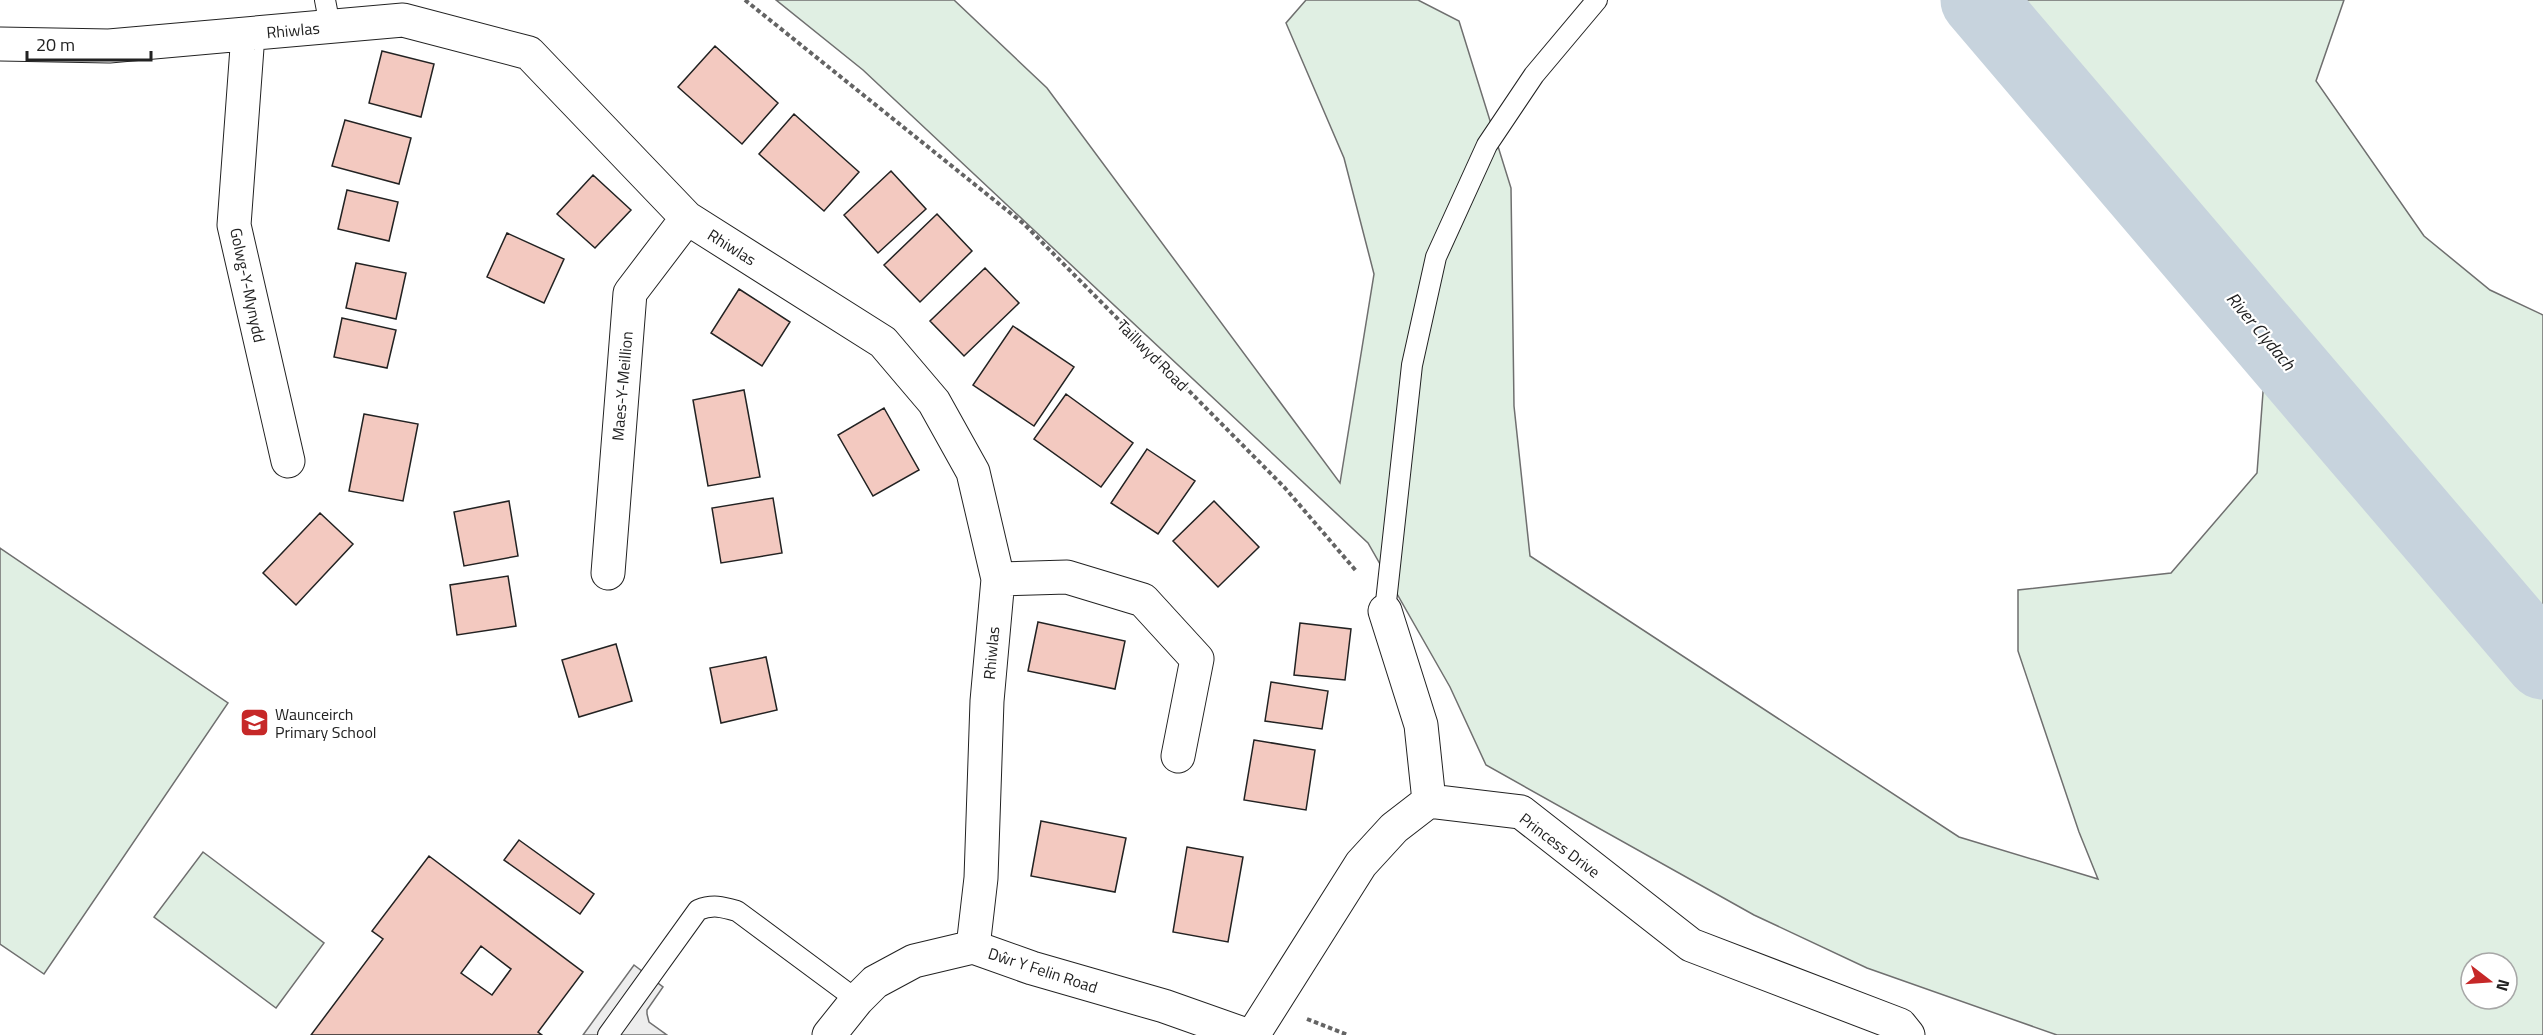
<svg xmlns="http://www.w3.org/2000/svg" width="2543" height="1035" viewBox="0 0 2543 1035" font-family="'Titillium Web',sans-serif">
  <rect width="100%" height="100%" fill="#fff"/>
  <!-- green -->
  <path fill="#e0efe3" stroke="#6f6f6f" stroke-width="1.5" fill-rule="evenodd" d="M776 0H954L1047 88 1340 483 1374 274 1344 158 1286 23 1306 0H1418L1459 21 1511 188 1514 406 1530 556 1959 837 2098 879 2079 832 2018 651V590L2171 573 2257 473 2270 298 2012 0H2344L2316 81 2424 236 2490 290 2543 315V1035H2057L1867 968 1754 915 1486 765 1450 687 1368 543 863 70ZM2471 963H2507V999H2471Z
    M0 548 228 703 44 974 0 944Z
    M203 852 324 943 276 1008 154 917Z"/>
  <!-- parking -->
  <path fill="#ededed" stroke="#6f6f6f" stroke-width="1.5" d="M634 965 663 987 647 1010V1014L649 1022 667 1035H583Z"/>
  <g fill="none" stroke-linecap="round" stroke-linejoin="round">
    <!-- river -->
    <path stroke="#c7d3dd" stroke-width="75" d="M1978 0 2543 662"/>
  </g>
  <!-- building -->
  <path fill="#f3c9c0" stroke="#222" stroke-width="1.5" fill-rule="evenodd" d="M715 46 778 103 742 144 678 87Z
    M382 51 434 64 421 117 369 103Z
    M794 114 859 172 824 211 759 154Z
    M345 120 411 138 399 184 332 166Z
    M891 171 926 209 878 253 844 215Z
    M593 175 631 210 595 248 557 214Z
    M347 190 398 202 389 241 338 229Z
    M937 214 972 251 920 302 884 265Z
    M507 233 564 259 544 303 487 277Z
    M356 263 406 273 396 319 346 308Z
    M985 268 1019 303 964 356 930 321Z
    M739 289 790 322 762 366 711 333Z
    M342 318 396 330 387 368 334 357Z
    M1013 326 1074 367 1034 426 973 385Z
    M744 390 760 477 708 486 693 400Z
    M1066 394 1133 443 1101 487 1034 439Z
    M884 408 919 470 873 496 838 435Z
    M364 414 418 424 403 501 349 491Z
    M1147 449 1195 481 1158 534 1111 503Z
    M773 498 782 553 721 563 712 508Z
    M509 501 518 556 464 566 454 512Z
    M1214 501 1259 547 1218 587 1173 541Z
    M320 513 353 544 296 605 263 573Z
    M508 576 516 626 457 635 450 585Z
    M1038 622 1125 641 1115 689 1028 671Z
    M1300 623 1351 629 1345 680 1294 675Z
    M616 644 632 701 579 717 562 660Z
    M766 657 777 710 721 723 710 668Z
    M1271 682 1328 691 1322 729 1265 721Z
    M1254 740 1315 750 1306 810 1244 800Z
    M1041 821 1126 838 1115 892 1031 876Z
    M519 840 594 894 580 914 504 860Z
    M1187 847 1243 857 1228 942 1173 932Z
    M429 856 583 972 538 1032 542 1035H311L383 939 372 931ZM481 946 511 969 492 995 461 973Z"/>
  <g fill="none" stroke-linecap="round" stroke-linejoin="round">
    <defs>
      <path id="service" d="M325 0 330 26
        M1385 611 1412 365 1436 257 1487 145 1534 75 1597 0
        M608 1035 698 910C713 904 723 907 737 911L857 1000"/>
      <path id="minor" d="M248 34 234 225 288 461
        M0 44 109 46 403 20 529 53 687 218 883 342 934 402 973 472 998 579 987 701 981 878 973 947
        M608 573 630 293 687 218
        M998 579 1067 577 1143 600 1197 659 1178 756
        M1385 611 1421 725 1429 801
        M829 1035 857 1000 875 982 914 961 973 947 1032 968 1164 1006 1246 1035
        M1253 1035 1361 864 1394 828 1429 801 1521 812 1691 945 1900 1025 1908 1035"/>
    </defs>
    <!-- service casing -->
    <use href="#service" stroke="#222" stroke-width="22"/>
    <!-- minor casing -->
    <use href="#minor" stroke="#222" stroke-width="35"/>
    <!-- path -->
    <path stroke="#646464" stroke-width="4" stroke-dasharray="4.5 3" stroke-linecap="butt" d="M745 0 1024 224 1285 488 1357 572
      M1307 1019 1348 1035"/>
    <!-- service -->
    <use href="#service" stroke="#fff" stroke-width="20"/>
    <!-- minor -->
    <use href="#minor" stroke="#fff" stroke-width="33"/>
  </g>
  <!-- icons -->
  <defs>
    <symbol id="school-square" viewBox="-11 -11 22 22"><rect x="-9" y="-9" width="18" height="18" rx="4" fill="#c62828" stroke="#fff"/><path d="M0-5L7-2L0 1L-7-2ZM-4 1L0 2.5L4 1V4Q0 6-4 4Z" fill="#fff"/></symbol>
  </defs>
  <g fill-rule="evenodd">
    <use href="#school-square" x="238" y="706" width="33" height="33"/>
  </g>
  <g text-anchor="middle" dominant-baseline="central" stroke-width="4.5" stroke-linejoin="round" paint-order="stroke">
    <!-- street labels -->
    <g font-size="16" fill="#222" stroke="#fff">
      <text transform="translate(293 30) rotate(-5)">Rhiwlas</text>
      <text transform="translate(732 247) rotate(32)">Rhiwlas</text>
      <text transform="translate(248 285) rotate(78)">Golwg-Y-Mynydd</text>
      <text transform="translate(1153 355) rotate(45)">Taillwyd Road</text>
      <text transform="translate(622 386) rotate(-85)">Maes-Y-Meillion</text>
      <text transform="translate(991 653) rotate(-85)">Rhiwlas</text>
      <text transform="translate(1560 845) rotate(37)">Princess Drive</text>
      <text transform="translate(1043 970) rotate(18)">Dŵr Y Felin Road</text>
    </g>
    <!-- poi labels -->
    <g font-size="16" fill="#222" stroke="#fff" text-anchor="start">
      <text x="275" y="714">Waunceirch<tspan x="275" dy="18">Primary School</tspan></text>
    </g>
    <!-- water labels -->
    <g font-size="18" font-style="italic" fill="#222" stroke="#fff">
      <text transform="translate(2261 331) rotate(50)">River Clydach</text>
    </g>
  </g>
  <!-- north arrow -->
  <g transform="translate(2489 981) rotate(107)"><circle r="28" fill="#ffffff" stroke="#a7a7a7" stroke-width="1.5"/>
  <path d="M0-4.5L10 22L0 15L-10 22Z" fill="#c62828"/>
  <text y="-9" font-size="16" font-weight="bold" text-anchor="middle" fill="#222222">N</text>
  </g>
  <!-- scale -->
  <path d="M27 51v9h124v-9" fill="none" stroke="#222222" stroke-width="3"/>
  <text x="36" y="51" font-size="18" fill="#222222" stroke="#ffffff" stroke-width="4.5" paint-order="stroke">20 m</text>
</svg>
